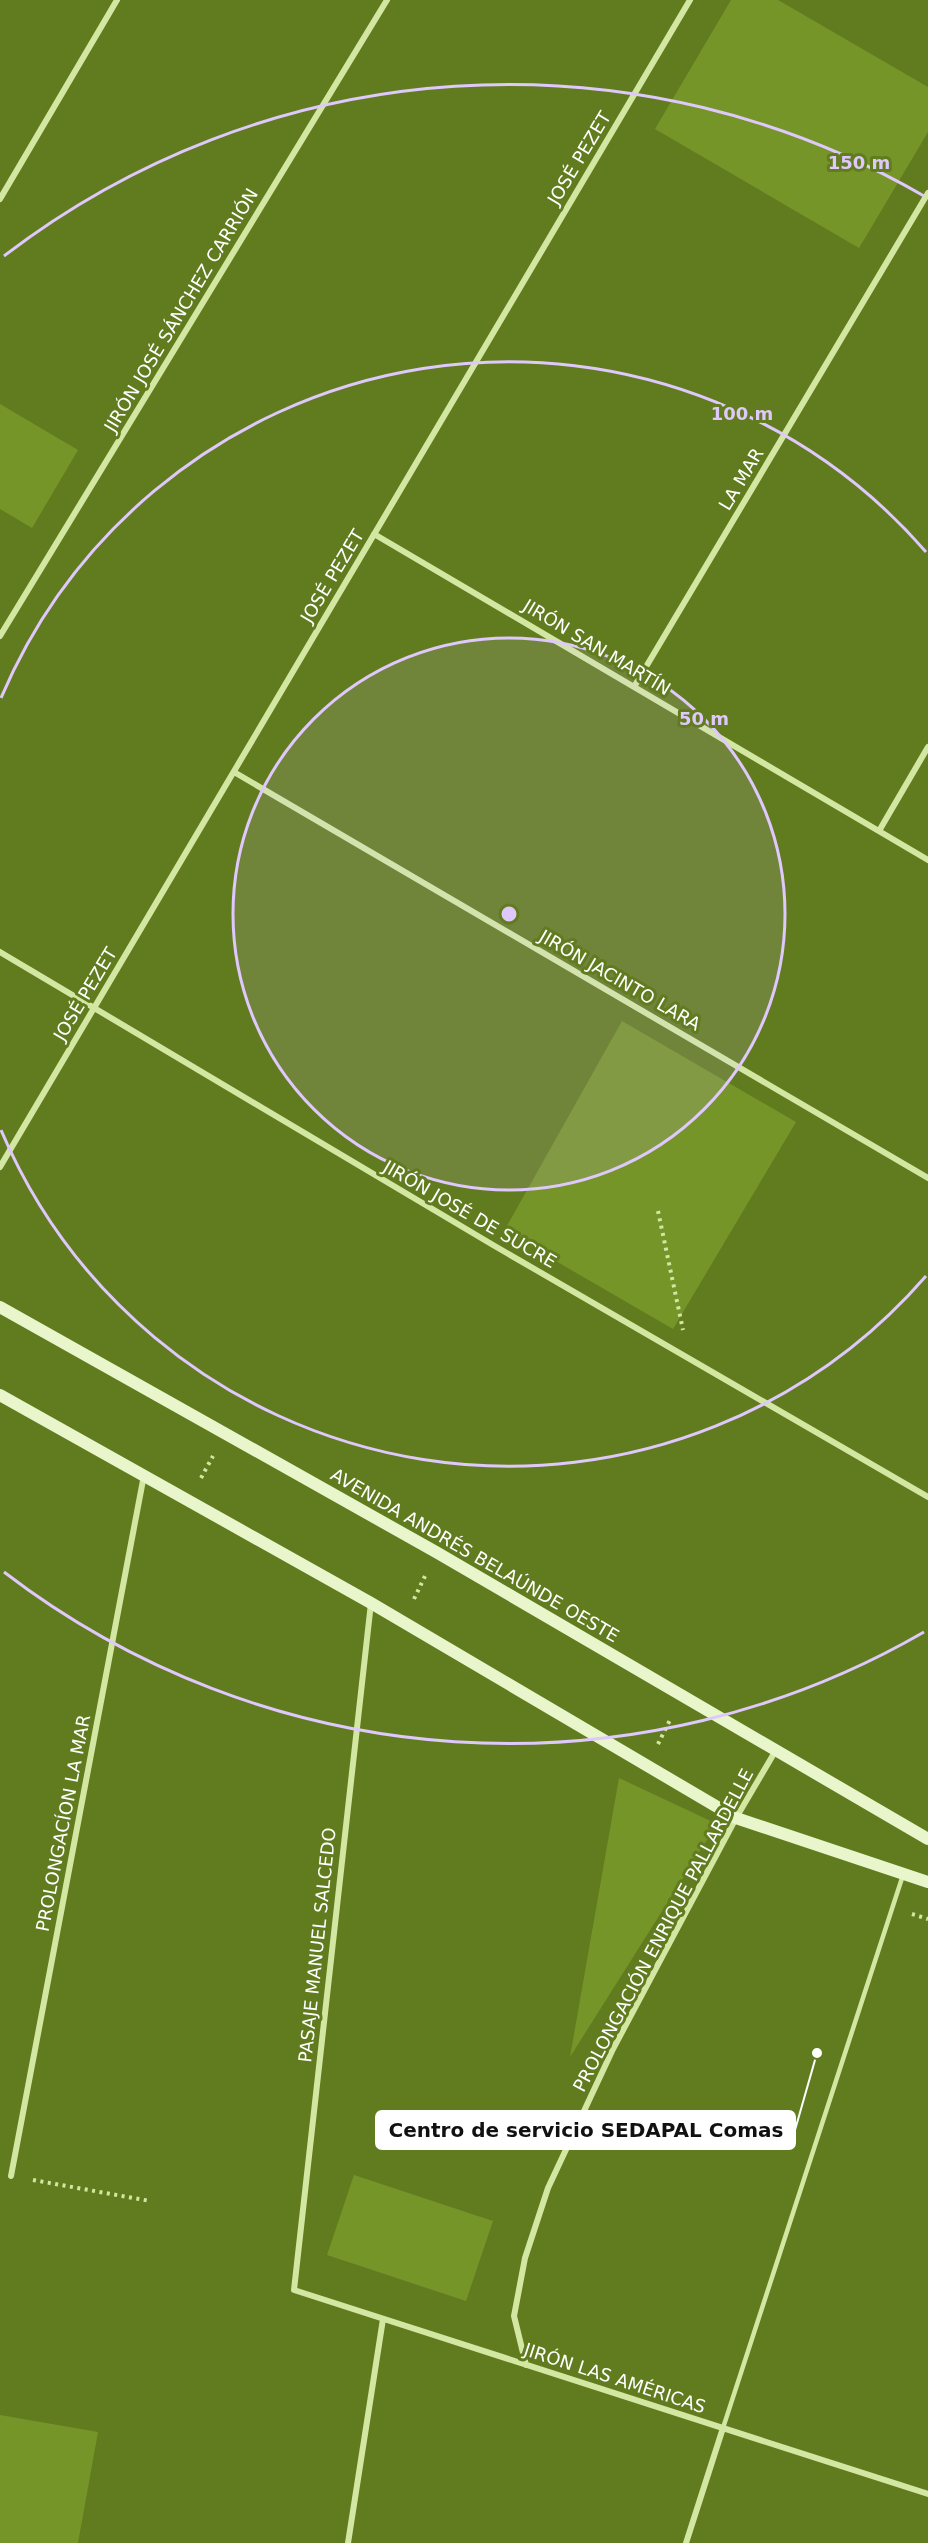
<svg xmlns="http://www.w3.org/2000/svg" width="928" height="2543" viewBox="0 0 928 2543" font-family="'DejaVu Sans',sans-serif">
  <rect width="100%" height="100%" fill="#617c1f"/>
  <!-- green -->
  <path fill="#769529" d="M731 0H778L928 87V132L859 248 655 129Z
    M0 404 78 450 32 528 0 509Z
    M622 1021 796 1122 673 1329 504 1231Z
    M619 1778 717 1824 570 2057Z
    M354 2175 493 2221 466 2301 327 2255Z
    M0 2415 98 2432 78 2543H0Z"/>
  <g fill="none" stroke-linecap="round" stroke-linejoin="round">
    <!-- path -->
    <path stroke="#d3e7a2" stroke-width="4" stroke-dasharray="3 4.5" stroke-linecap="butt" d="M658 1211 683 1330
      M201 1478 213 1456
      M414 1599 426 1574
      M658 1744 671 1718
      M912 1914 928 1919
      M33 2180 150 2201"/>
    <!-- lane -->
    <path stroke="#d3e7a2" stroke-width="4.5" d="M723 2428 903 1875"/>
    <!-- street -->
    <path stroke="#d3e7a2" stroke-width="6" d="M0 199 117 0
      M374 534 928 860
      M0 636 387 0
      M634 687 928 193
      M234 772 928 1178
      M879 831 928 747
      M0 952 493 1245 928 1497
      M0 1167 690 0
      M371 1603 294 2290 928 2494
      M11 2176 144 1475
      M526 2365 514 2316 525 2258 548 2188 613 2049 736 1818 776 1750
      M348 2543 383 2319
      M686 2543 723 2428"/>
    <!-- secondary -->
    <path stroke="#e9f6cc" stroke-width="12" d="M0 1307 436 1552 928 1839
      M0 1395 371 1603 736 1818 928 1882"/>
  </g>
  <!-- distance rings -->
  <circle cx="509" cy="914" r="276" fill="#dfc8fc" fill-opacity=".12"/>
  <g fill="none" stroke="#dfc8fc" stroke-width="3">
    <circle cx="509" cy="914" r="276"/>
    <path d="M926 1276A552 552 0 0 1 1 1130M1 698A552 552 0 0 1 926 552"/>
    <path d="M924 1632A829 829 0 0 1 4 1572M4 256A829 829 0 0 1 924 196"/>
  </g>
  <g text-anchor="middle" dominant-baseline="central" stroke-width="6" stroke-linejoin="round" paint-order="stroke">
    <!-- street labels -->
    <g font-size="18" fill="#fff" stroke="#617c1f">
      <text transform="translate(579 158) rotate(-59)">JOSÉ PEZET</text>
      <text transform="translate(181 310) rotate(-59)">JIRÓN JOSÉ SÁNCHEZ CARRIÓN</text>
      <text transform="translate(741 479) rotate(-59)">LA MAR</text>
      <text transform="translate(332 576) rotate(-59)">JOSÉ PEZET</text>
      <text transform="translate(597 647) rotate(31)">JIRÓN SAN MARTÍN</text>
      <text transform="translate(620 980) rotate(30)">JIRÓN JACINTO LARA</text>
      <text transform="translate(85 994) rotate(-59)">JOSÉ PEZET</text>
      <text transform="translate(470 1214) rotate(30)">JIRÓN JOSÉ DE SUCRE</text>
      <text transform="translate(475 1555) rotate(30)">AVENIDA ANDRÉS BELAÚNDE OESTE</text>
      <text transform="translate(63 1823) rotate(-79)">PROLONGACÍON LA MAR</text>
      <text transform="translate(663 1930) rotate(-62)">PROLONGACIÓN ENRIQUE PALLARDELLE</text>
      <text transform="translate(317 1945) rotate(-84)">PASAJE MANUEL SALCEDO</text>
      <text transform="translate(615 2378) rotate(18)">JIRÓN LAS AMÉRICAS</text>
    </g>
  </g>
  <circle cx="509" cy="914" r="9" fill="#dfc8fc" stroke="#617c1f" stroke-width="3"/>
  <g font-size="18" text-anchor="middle" font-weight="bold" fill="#dfc8fc" stroke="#617c1f" stroke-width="6" stroke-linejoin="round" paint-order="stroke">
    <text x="859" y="169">150 m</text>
    <text x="742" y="420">100 m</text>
    <text x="704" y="725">50 m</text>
  </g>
  <!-- callouts -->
  <path fill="none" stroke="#fff" stroke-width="2" d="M817 2053L795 2130"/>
  <circle fill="#fff" stroke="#617c1f" stroke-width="2" cx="817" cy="2053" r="6"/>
  <rect fill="#fff" stroke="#fff" stroke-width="2" x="376" y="2111" width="419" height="38" rx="6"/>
  <g font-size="20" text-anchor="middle" font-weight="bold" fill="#111">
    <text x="586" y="2137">Centro de servicio SEDAPAL Comas</text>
  </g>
</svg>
